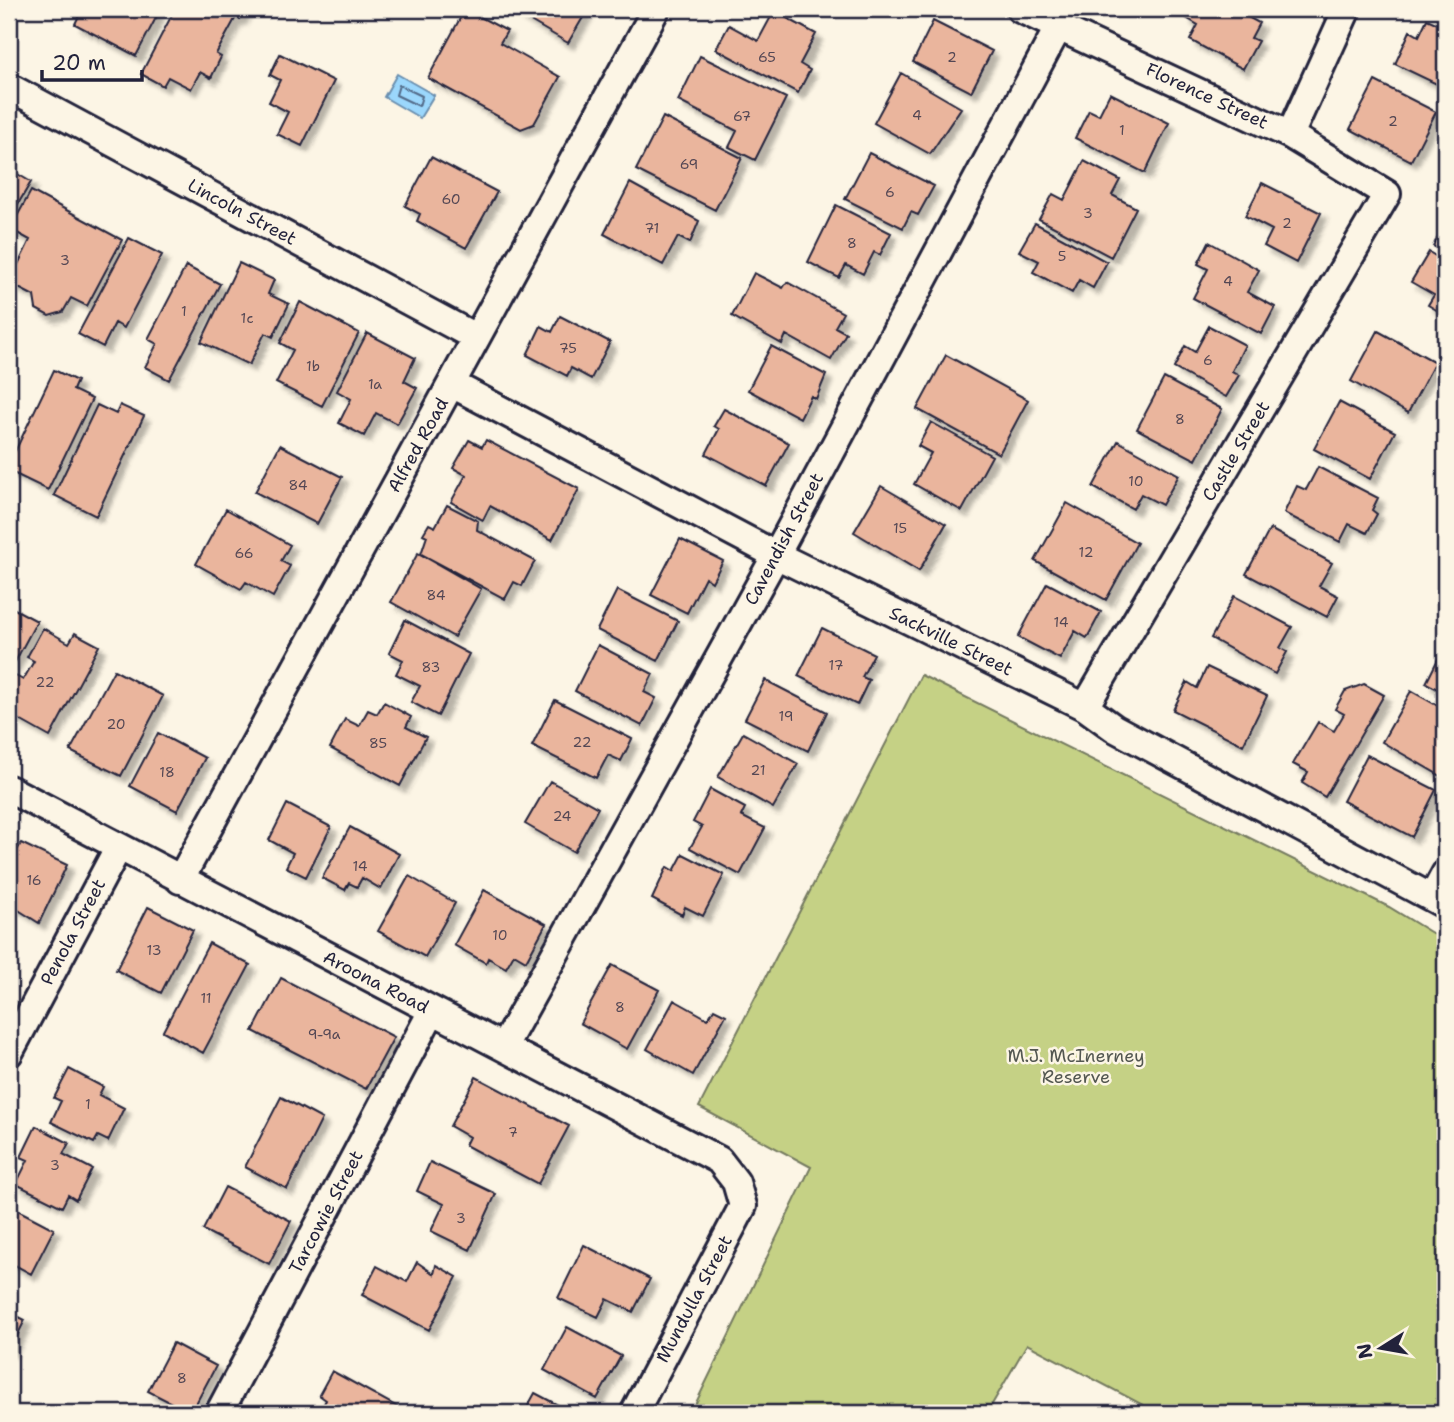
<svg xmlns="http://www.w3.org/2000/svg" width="1454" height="1422" viewBox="0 0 1454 1422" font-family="'Shantell Sans',sans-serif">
  <defs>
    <filter id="shadow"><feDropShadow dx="6" dy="6" stdDeviation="2" flood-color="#0004"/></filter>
  </defs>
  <rect width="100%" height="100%" fill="#fcf5e5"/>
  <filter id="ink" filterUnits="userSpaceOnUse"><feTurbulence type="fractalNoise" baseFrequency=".0143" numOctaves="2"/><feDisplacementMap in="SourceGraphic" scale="14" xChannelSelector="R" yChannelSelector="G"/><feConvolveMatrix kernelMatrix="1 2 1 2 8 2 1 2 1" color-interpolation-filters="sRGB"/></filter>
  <g filter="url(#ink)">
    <!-- green -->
    <path fill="#c5d185" stroke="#747a60" stroke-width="2" d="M921 675 1389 907 1445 941V1413H1158L1027 1344 987 1413H691L811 1167 699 1107Z"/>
    <!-- water -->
    <path fill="#9bd7fc" stroke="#6b8faf" stroke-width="2" d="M397 74 434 95 420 118 384 97Z"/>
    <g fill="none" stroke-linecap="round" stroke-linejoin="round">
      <!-- shore -->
      <path stroke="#526a88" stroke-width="2" d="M399 85 422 96 419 106 396 95Z"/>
    </g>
    <!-- building -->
    <path fill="#eab59d" stroke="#22223b" stroke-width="2" filter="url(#shadow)" d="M82 9H148L158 14 136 56 75 24Z
      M175 9H245L240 19 236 17 216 54 221 57 211 78 200 72 191 89 168 77 163 86 141 74Z
      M465 9 507 31 500 43 560 77 534 124 521 129 428 78Z
      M510 9H588L568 43Z
      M1191 9H1233L1259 23 1251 38 1258 41 1243 69 1190 40 1198 25 1186 18Z
      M774 11 816 34 800 64 810 70 798 93 716 49 729 25 758 41Z
      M1427 19 1445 27V88L1395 64 1410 31 1419 36Z
      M933 21 992 51 971 92 913 62Z
      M280 54 334 81 302 146 277 134 288 112 269 102 280 80 270 75Z
      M700 56 786 98 755 160 729 147 737 131 678 101Z
      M901 73 961 108 930 154 874 123Z
      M1375 81 1436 112 1411 161 1350 129Z
      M1110 93 1169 123 1145 173 1075 138 1089 110 1099 115Z
      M663 117 742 158 715 210 636 170Z
      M869 153 934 186 918 215 911 212 903 228 845 199Z
      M431 157 497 192 466 248 417 221 420 214 405 206Z
      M1084 161 1120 180 1112 195 1136 208 1111 257 1039 219 1053 194 1064 200Z
      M9 169 31 182 9 219Z
      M630 183 699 221 690 243 678 237 663 265 604 234Z
      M1262 183 1321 213 1296 263 1264 246 1272 230 1245 216Z
      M31 191 122 240 87 306 71 298 63 312 49 316 36 309 34 296 9 283 30 240 10 229Z
      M836 205 891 233 880 255 874 252 863 274 846 265 839 278 808 262Z
      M1035 223 1107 262 1093 288 1079 280 1072 293 1033 272 1039 261 1019 251Z
      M1445 223V252L1433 246Z
      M129 238 162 255 124 328 115 323 103 347 78 334Z
      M1209 242 1259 270 1247 292 1275 307 1261 334 1193 298 1208 269 1198 264Z
      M1429 252 1445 262V315L1428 305 1434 295 1411 282Z
      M239 263 274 280 268 294 289 304 273 337 265 333 249 365 201 342Z
      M186 266 220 284 169 380 145 367 157 344 148 339Z
      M754 273 783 288 787 282 843 313 835 327 846 333 831 360 786 335 782 344 732 316Z
      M300 302 359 333 322 406 276 383 293 350 280 343Z
      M560 316 610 342 591 379 571 368 567 376 527 355 541 326 552 332Z
      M1209 326 1245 345 1232 371 1239 375 1226 397 1174 368 1185 346 1195 352Z
      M1378 331 1435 362 1408 413 1351 381Z
      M367 333 415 358 404 381 417 388 397 424 376 413 364 436 339 423 351 399 337 391Z
      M771 346 826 375 816 399 811 396 800 418 748 390Z
      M946 355 1028 400 999 454 917 409Z
      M54 370 77 381 73 390 92 399 48 490 9 471V464Z
      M1164 378 1222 409 1196 460 1137 429Z
      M1339 402 1395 432 1370 479 1314 449Z
      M97 405 116 414 120 405 144 416 96 516 54 495Z
      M724 409 789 443 766 486 706 454 719 429 714 426Z
      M931 422 992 456 962 511 914 484 931 453 918 446Z
      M469 440 482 447 486 440 579 489 552 540 490 506 483 520 451 502 466 475 453 468Z
      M1118 441 1179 475 1162 505 1141 494 1133 509 1093 487Z
      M280 445 342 477 317 524 255 492Z
      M1318 467 1378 498 1372 510 1377 514 1367 533 1349 524 1340 542 1284 513 1297 486 1306 490Z
      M881 486 946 524 919 571 854 532Z
      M1067 503 1137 543 1106 600 1035 561Z
      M447 505 478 521 477 530 535 561 522 586 514 582 505 599 421 554 427 536 423 534 429 524 435 527Z
      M226 509 290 545 281 561 290 566 273 597 246 582 241 589 196 564Z
      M1270 529 1332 563 1319 586 1338 596 1327 617 1246 574Z
      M680 539 723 561 712 582 705 577 687 613 651 595Z
      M418 553 481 589 454 637 391 602Z
      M1047 583 1101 612 1087 638 1075 631 1060 659 1018 637Z
      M617 590 678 621 658 661 597 630Z
      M1234 596 1292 627 1280 648 1287 652 1275 674 1211 638Z
      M9 606 37 621 9 673Z
      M405 620 469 654 438 716 411 702 420 686 396 674 403 660 389 653Z
      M43 628 69 643 75 633 99 646 50 737 9 714V684L14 675 23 680 34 661 27 657Z
      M822 628 874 654 862 677 869 680 857 705 798 676Z
      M598 645 653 674 644 692 656 698 642 726 575 691Z
      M1445 645V693L1426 683Z
      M1207 667 1267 696 1243 745 1173 710 1187 682 1197 688Z
      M114 670 163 696 121 776 70 751Z
      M765 680 827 712 808 751 745 719Z
      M1364 684 1384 695 1325 797 1302 783 1308 772 1293 764 1318 722 1334 731 1344 714 1335 709 1345 691Z
      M1411 691 1445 710V767L1441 776 1382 742Z
      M555 700 632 739 621 761 608 755 596 778 532 746Z
      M384 702 411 717 406 727 426 737 400 786 330 748 345 719 359 726 368 710 377 714Z
      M158 733 205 758 177 811 130 786Z
      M743 733 798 764 773 808 718 777Z
      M1367 755 1436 790 1412 837 1343 801Z
      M550 781 598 808 574 852 525 824Z
      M710 789 745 808 741 816 765 828 740 875 690 848 702 827 693 822Z
      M287 804 331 827 306 877 286 867 293 853 269 840Z
      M350 827 399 854 381 889 362 878 357 887 349 883 345 890 322 878Z
      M21 843 67 865 39 923 9 904V845L18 849Z
      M683 854 724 875 703 916 685 907 682 915 652 899 667 867 674 871Z
      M409 876 455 903 425 957 378 931Z
      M484 890 546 924 526 961 514 954 506 968 488 958 486 963 454 945Z
      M148 907 193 930 161 993 116 970Z
      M209 943 250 965 203 1053 163 1031Z
      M612 965 659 990 627 1049 580 1023Z
      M281 978 394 1037 366 1089 253 1031Z
      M674 1000 708 1019 714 1009 726 1015 693 1075 647 1049Z
      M69 1069 103 1087 99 1095 124 1108 108 1141 98 1136 94 1143 51 1122 61 1101 54 1098Z
      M476 1077 569 1126 538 1184 465 1145 469 1137 450 1126Z
      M281 1097 322 1119 287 1189 245 1167Z
      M36 1126 69 1143 63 1154 92 1169 76 1200 68 1195 62 1207 16 1184 28 1160 21 1157Z
      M430 1162 496 1194 470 1250 431 1231 444 1204 417 1191Z
      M225 1187 291 1221 269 1264 203 1230Z
      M10 1206 54 1229 31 1274 9 1262Z
      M584 1245 650 1279 633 1312 607 1299 598 1317 558 1298Z
      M417 1262 434 1274 436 1265 457 1277 429 1330 362 1295 377 1266 407 1282Z
      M9 1312 25 1320 9 1352Z
      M567 1327 621 1356 597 1399 544 1370Z
      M173 1343 216 1366 191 1413 148 1391Z
      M332 1371 403 1410 401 1413H319L326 1400 319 1395Z
      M535 1393 573 1413H524Z"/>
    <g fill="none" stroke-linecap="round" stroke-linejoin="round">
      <defs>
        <path id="minor" d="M1020 9 1290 135 1387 194 1085 707
          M9 87 475 337
          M1290 135 1347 9
          M452 384 776 555 1085 707 1114 728 1445 905
          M9 789 719 1160 736 1182 743 1206 634 1413
          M180 880 656 9
          M1432 898 1445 874
          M504 1046 776 555 1058 28
          M9 1053 118 848
          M219 1413 432 1011"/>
      </defs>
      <!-- minor casing -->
      <use href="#minor" stroke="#22223b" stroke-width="32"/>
      <!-- minor -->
      <use href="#minor" stroke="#fcf5e5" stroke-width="26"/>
    </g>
  </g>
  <g text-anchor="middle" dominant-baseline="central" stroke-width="5" stroke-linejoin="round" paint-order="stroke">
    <!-- number labels -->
    <g font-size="14" fill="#544754">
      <text x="767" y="57">65</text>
      <text x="952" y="57">2</text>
      <text x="917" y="115">4</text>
      <text x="742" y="116">67</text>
      <text x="1393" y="121">2</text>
      <text x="1122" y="130">1</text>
      <text x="689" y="164">69</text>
      <text x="890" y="192">6</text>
      <text x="451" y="199">60</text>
      <text x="1088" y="213">3</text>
      <text x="1287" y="223">2</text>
      <text x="652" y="228">71</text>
      <text x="852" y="243">8</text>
      <text x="1062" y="256">5</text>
      <text x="65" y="260">3</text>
      <text x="1228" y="281">4</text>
      <text x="184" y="311">1</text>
      <text x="247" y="318">1c</text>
      <text x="568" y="348">75</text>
      <text x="1208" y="360">6</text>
      <text x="313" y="366">1b</text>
      <text x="375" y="384">1a</text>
      <text x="1180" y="419">8</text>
      <text x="1136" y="481">10</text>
      <text x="298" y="485">84</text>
      <text x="900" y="528">15</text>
      <text x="1086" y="552">12</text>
      <text x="244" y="553">66</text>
      <text x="436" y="595">84</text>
      <text x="1061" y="622">14</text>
      <text x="836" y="665">17</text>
      <text x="431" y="667">83</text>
      <text x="45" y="682">22</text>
      <text x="786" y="716">19</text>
      <text x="116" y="724">20</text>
      <text x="582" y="742">22</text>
      <text x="378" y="743">85</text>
      <text x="758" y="770">21</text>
      <text x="167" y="772">18</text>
      <text x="562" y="816">24</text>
      <text x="360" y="866">14</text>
      <text x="34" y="880">16</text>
      <text x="500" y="935">10</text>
      <text x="154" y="950">13</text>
      <text x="206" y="998">11</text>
      <text x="620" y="1007">8</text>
      <text x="324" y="1034">9-9a</text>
      <text x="88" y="1104">1</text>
      <text x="513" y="1132">7</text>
      <text x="55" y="1165">3</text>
      <text x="461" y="1218">3</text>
      <text x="182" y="1378">8</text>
    </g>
    <!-- street labels -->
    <g font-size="18" fill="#22223b" stroke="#fcf5e5">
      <text transform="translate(1207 96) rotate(25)">Florence Street</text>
      <text transform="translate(242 212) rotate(28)">Lincoln Street</text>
      <text transform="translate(418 445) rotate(-61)">Alfred Road</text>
      <text transform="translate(1236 451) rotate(-59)">Castle Street</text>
      <text transform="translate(784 539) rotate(-62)">Cavendish Street</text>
      <text transform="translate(951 641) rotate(26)">Sackville Street</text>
      <text transform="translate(73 932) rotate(-62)">Penola Street</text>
      <text transform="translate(376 982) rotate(27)">Aroona Road</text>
      <text transform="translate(326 1212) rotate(-62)">Tarcowie Street</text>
      <text transform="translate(694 1299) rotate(-62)">Mundulla Street</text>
    </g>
    <!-- park labels -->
    <g font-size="18" fill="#535751" stroke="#fcf5e5">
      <text x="1076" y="1056">M.J. McInerney<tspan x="1076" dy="21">Reserve</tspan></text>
    </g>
  </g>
  <!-- margin -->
  <rect width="1454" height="1422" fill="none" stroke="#fcf5e5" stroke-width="35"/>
  <rect x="18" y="18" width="1419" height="1387" fill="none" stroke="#22223b" stroke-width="2.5" filter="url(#ink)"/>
  <!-- north arrow -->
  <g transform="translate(1381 1348) rotate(259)" stroke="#fcf5e5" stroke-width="5" paint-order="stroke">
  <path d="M0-5L12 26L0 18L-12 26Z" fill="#22223b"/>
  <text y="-10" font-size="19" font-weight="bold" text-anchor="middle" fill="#22223b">N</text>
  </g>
  <!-- scale -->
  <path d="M42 70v10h100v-10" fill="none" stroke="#22223b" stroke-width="3.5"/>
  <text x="52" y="70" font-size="21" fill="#22223b" stroke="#fcf5e5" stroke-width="5" paint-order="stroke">20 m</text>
</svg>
